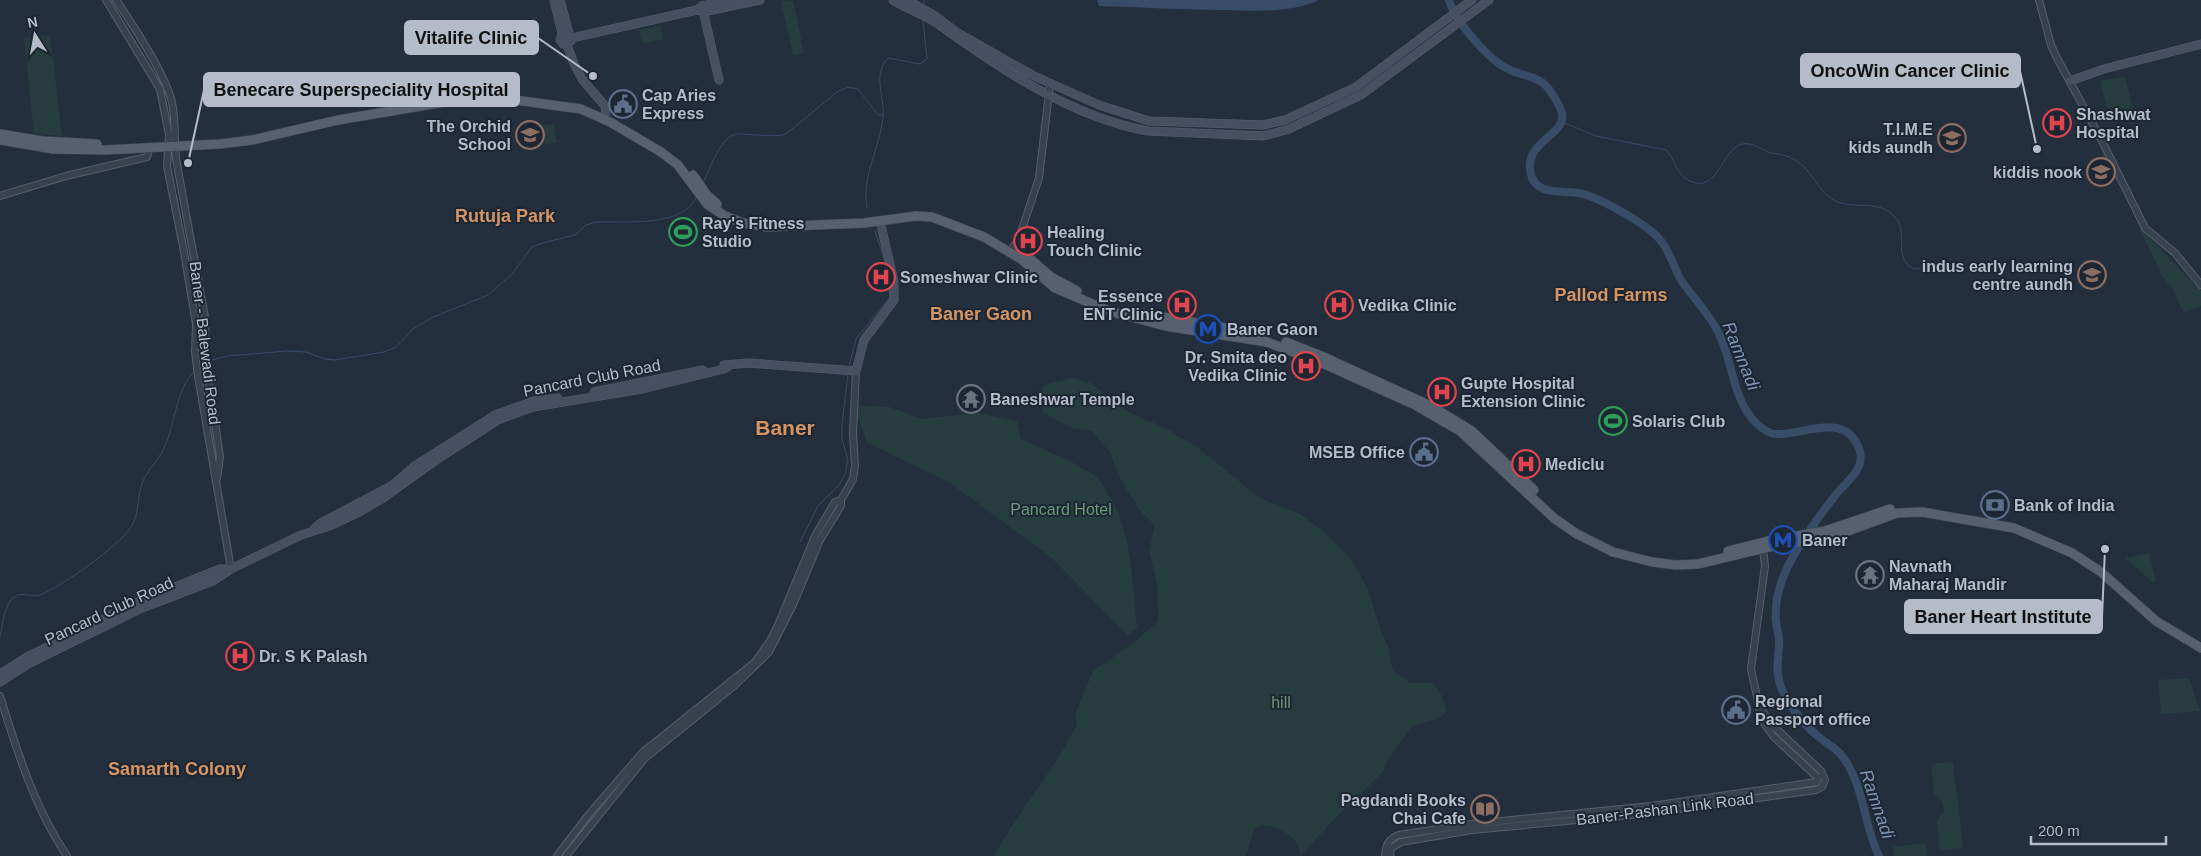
<svg xmlns="http://www.w3.org/2000/svg" width="2201" height="856" viewBox="0 0 2201 856" font-family="Helvetica,sans-serif">
  <rect width="100%" height="100%" fill="#242f3e"/>
  <!-- green -->
  <path fill="#263c3f" d="M793 0 804 53 793 55 781 1Z
    M660 26 663 39 642 44 639 30Z
    M50 35 62 136 34 133 24 38Z
    M2125 76 2133 108 2118 113 2116 106 2107 108 2100 81Z
    M554 124 557 143 545 144 543 125Z
    M2140 230H2142L2201 291V306L2183 312 2173 289 2163 277Z
    M1073 378 1090 383 1131 413 1167 429 1197 447 1260 498 1300 514 1323 531 1349 556 1358 571 1369 592 1380 629 1389 648 1391 664 1394 671 1410 683H1433L1442 696 1446 711 1445 714 1437 719 1412 726 1388 760 1382 773 1333 820 1301 856C1299 853 1299 846 1296 842 1290 832 1263 818 1255 830 1250 837 1250 848 1245 856H994L1011 827 1055 763 1077 725 1075 714 1093 671 1133 643 1158 621 1157 583 1149 551 1155 525 1142 513 1122 482 1110 453 1092 431 1072 428 1043 413 1040 394 1045 384Z
    M854 405 889 407 922 419 977 413 1017 421 1021 439C1037 446 1087 467 1097 478 1132 517 1132 578 1137 627L1128 636 1053 559 949 482 867 443Z
    M2149 553 2156 581 2153 583 2125 558Z
    M2189 678 2200 711 2161 714 2158 680Z
    M1950 762 1953 763 1963 846 1962 848 1943 850 1939 848 1937 820 1944 812 1942 801 1934 793 1931 767 1933 764Z
    M1926 843 1927 856H1894L1893 847Z"/>
  <!-- water -->
  <path fill="#394c67" d="M1097 0H1319C1291 13 1256 11 1225 10 1183 10 1141 7 1099 6Z"/>
  <g fill="none" stroke-linecap="round" stroke-linejoin="round">
    <!-- stream -->
    <path stroke="#394c67" stroke-width="1" d="M924 6V0
      M1562 122 1596 136 1666 150C1674 158 1676 172 1685 178 1718 200 1721 147 1743 144 1754 142 1761 150 1771 153 1776 154 1781 154 1786 156 1810 163 1814 187 1832 199 1849 211 1877 198 1894 216 1910 231 1891 258 1914 269L1974 267
      M703 183C708 172 720 141 731 136 737 133 748 134 755 135 766 135 775 137 786 134L837 92 848 87 858 89 878 115H883
      M867 208C861 177 880 148 883 117 885 98 872 74 888 58L920 64 927 59 923 20
      M208 361 227 356 287 351 306 352 325 359 334 360 384 352 396 347 413 329 433 317 488 295 512 274 532 247 546 242 575 235 586 225 597 222C626 221 684 228 697 196
      M849 367 856 339 890 297 885 261 875 231
      M800 542 818 506 839 485 845 474 848 460 842 439V424L848 374
      M0 636C3 624 4 605 14 597 23 591 31 598 40 595 62 586 118 547 131 527 139 515 137 499 141 487 145 471 158 462 164 448 175 426 176 387 195 371"/>
    <!-- river -->
    <path stroke="#394c67" stroke-width="8" d="M1449 0C1456 22 1489 61 1510 70 1526 77 1541 76 1551 92 1555 98 1560 106 1562 113 1567 137 1519 141 1532 178 1534 183 1539 187 1544 189 1556 193 1568 191 1579 193 1599 197 1649 225 1661 241 1671 253 1674 270 1683 283 1696 301 1711 316 1720 336 1733 364 1733 400 1756 423 1761 428 1770 434 1776 434 1804 436 1846 409 1860 451 1861 456 1861 464 1858 468 1854 477 1845 484 1839 491 1833 498 1827 506 1821 514 1799 546 1772 581 1776 622 1776 627 1779 633 1779 639 1780 651 1776 662 1778 675 1781 699 1805 727 1824 741 1831 746 1837 749 1842 756 1865 786 1863 824 1879 856"/>
    <defs>
      <path id="tertiary" d="M106 0 160 89 169 135 167 166 184 252 196 324 195 352 198 376 231 569
        M116 0C133 25 165 73 172 102 176 122 174 139 176 159L206 323 204 348 220 457 217 479
        M2039 0 2051 45 2057 58 2101 139 2145 228 2175 253 2201 285
        M0 196 66 176 147 157 149 149
        M1018 241 1039 178 1050 84
        M1009 252 1018 241 1019 245 1014 256
        M0 696C17 751 34 807 67 856
        M557 856 590 813 643 752 755 662 770 641 778 625 815 536 835 502 841 500
        M566 856 644 759 734 686 769 652 793 605 820 540 841 506V500L853 479 855 466 853 433 856 371
        M1385 856C1386 845 1388 839 1399 835L1471 824 1651 806 1817 782 1818 778 1773 736 1760 718 1759 706 1751 669 1765 566 1763 548
        M1390 856 1391 848 1401 842 1472 830 1652 813 1816 790 1822 787 1825 780 1821 771 1771 724 1760 707"/>
      <path id="secondary" d="M554 0 562 33 560 40 563 44 567 45
        M560 0 571 41
        M893 0C908 10 926 15 941 26 1002 70 1072 117 1148 131L1264 136 1289 129 1361 95 1489 0
        M907 0 935 16 958 33 1032 75 1099 105 1149 121 1263 125 1285 120 1356 87 1472 0
        M702 6 719 80
        M699 8 702 6 731 0
        M698 10 703 12 760 0
        M572 38 697 10
        M567 45 574 64 582 79 605 106 606 112 603 118
        M2070 81 2104 69 2201 44
        M724 365 749 363 856 371 864 340 894 300V282L880 221
        M594 392 703 370
        M314 529 321 523 393 485 416 465 495 415 534 401 558 398
        M0 674 27 657 140 601 220 569H231
        M0 682 30 663 142 608 213 581 231 569 301 535 332 525 359 512 383 498 436 460 498 420 533 407 642 389 724 369 729 366"/>
      <path id="primary" d="M401 103 462 92
        M0 134 43 141 97 144
        M0 140 53 149 105 150 220 144 252 140 338 120 474 97 501 98 581 109 610 122 661 152 678 165 707 204 725 216 743 223 767 227 864 223 916 216 932 217 984 237 1021 259 1055 288 1109 311 1165 326 1267 342 1324 364 1415 405 1460 431 1555 519 1577 534 1613 552 1652 562 1676 565 1698 564 1769 547 1837 535 1897 513 1922 512 2014 528 2072 553 2101 572 2156 621 2201 648
        M693 175 707 195 717 204
        M1029 258 1051 277 1077 291
        M1134 312 1254 333
        M1286 342 1326 358 1431 406 1472 431 1534 490
        M1728 551 1768 541 1825 531 1890 509"/>
    </defs>
    <!-- tertiary casing -->
    <use href="#tertiary" stroke="#565f6c" stroke-width="8"/>
    <!-- secondary casing -->
    <use href="#secondary" stroke="#565f6c" stroke-width="9"/>
    <!-- primary casing -->
    <use href="#primary" stroke="#414a57" stroke-width="10"/>
    <!-- tertiary -->
    <use href="#tertiary" stroke="#38414e" stroke-width="6"/>
    <!-- secondary -->
    <use href="#secondary" stroke="#465061" stroke-width="8"/>
    <!-- primary -->
    <use href="#primary" stroke="#56606e" stroke-width="9"/>
  </g>
  <!-- icons -->
  <defs>
    <symbol id="civic-ring" viewBox="-11 -11 22 22"><circle r="9.5" fill="#1d2633" stroke="#5c6f8a" stroke-width="1.5"/><path d="M-.6-6.5H3V-4.5H.6V-3L4-1V1h2V6H-6V1h2V-1L-.6-3ZM-1.2 2.5V6h2.4V2.5Z" fill="#5c6f8a"/></symbol>
    <symbol id="hospital-ring" viewBox="-11 -11 22 22"><circle r="9.5" fill="#1d2633" stroke="#e0444e" stroke-width="1.5"/><path d="M-5-5h3v3.5h4V-5h3V5h-3V1.5h-4V5h-3Z" fill="#e0444e"/></symbol>
    <symbol id="school-ring" viewBox="-11 -11 22 22"><circle r="9.5" fill="#1d2633" stroke="#8d6e63" stroke-width="1.5"/><path d="M0-5L7-2L0 1L-7-2ZM-4 1L0 2.5L4 1V4Q0 6-4 4Z" fill="#8d6e63"/></symbol>
    <symbol id="stadium-ring" viewBox="-11 -11 22 22"><circle r="9.5" fill="#1d2633" stroke="#2e9e5b" stroke-width="1.5"/><path d="M0-5a6.5 5 0 1 0 0 10a6.5 5 0 1 0 0-10ZM-3.5-1.8h7v3.6h-7Z" fill="#2e9e5b"/></symbol>
    <symbol id="metro-ring" viewBox="-11 -11 22 22"><circle r="9.5" fill="#1d2633" stroke="#1a4fb4" stroke-width="1.5"/><path d="M-5.5 5V-5H-3L0 0L3-5H5.5V5H3V-.5L0 4L-3-.5V5Z" fill="#1a4fb4"/></symbol>
    <symbol id="temple-ring" viewBox="-11 -11 22 22"><circle r="9.5" fill="#1d2633" stroke="#6b7280" stroke-width="1.5"/><path d="M0-6L5-2H3V0L6.5 2.5H4V6H1.5V3h-3V6H-4V2.5H-6.5L-3 0V-2H-5Z" fill="#6b7280"/></symbol>
    <symbol id="bank-ring" viewBox="-11 -11 22 22"><circle r="9.5" fill="#1d2633" stroke="#5c6f8a" stroke-width="1.5"/><path d="M-6-4H6V4H-6ZM0-2.3a2.3 2.3 0 1 0 0 4.6a2.3 2.3 0 1 0 0-4.6Z" fill="#5c6f8a"/></symbol>
    <symbol id="library-ring" viewBox="-11 -11 22 22"><circle r="9.5" fill="#1d2633" stroke="#8d6e63" stroke-width="1.5"/><path d="M-6-4Q-3-5.5-.7-3.5V5Q-3 3-6 4ZM6-4Q3-5.5 .7-3.5V5Q3 3 6 4Z" fill="#8d6e63"/></symbol>
  </defs>
  <g fill-rule="evenodd">
    <use href="#civic-ring" x="607" y="88" width="32" height="32"/>
    <use href="#hospital-ring" x="2041" y="107" width="32" height="32"/>
    <use href="#school-ring" x="514" y="119" width="32" height="32"/>
    <use href="#school-ring" x="1936" y="122" width="32" height="32"/>
    <use href="#school-ring" x="2085" y="156" width="32" height="32"/>
    <use href="#stadium-ring" x="667" y="216" width="32" height="32"/>
    <use href="#hospital-ring" x="1012" y="225" width="32" height="32"/>
    <use href="#school-ring" x="2076" y="259" width="32" height="32"/>
    <use href="#hospital-ring" x="865" y="261" width="32" height="32"/>
    <use href="#hospital-ring" x="1166" y="289" width="32" height="32"/>
    <use href="#hospital-ring" x="1323" y="289" width="32" height="32"/>
    <use href="#metro-ring" x="1192" y="313" width="32" height="32"/>
    <use href="#hospital-ring" x="1290" y="350" width="32" height="32"/>
    <use href="#hospital-ring" x="1426" y="376" width="32" height="32"/>
    <use href="#temple-ring" x="955" y="383" width="32" height="32"/>
    <use href="#stadium-ring" x="1597" y="405" width="32" height="32"/>
    <use href="#civic-ring" x="1408" y="436" width="32" height="32"/>
    <use href="#hospital-ring" x="1510" y="448" width="32" height="32"/>
    <use href="#bank-ring" x="1979" y="489" width="32" height="32"/>
    <use href="#metro-ring" x="1767" y="524" width="32" height="32"/>
    <use href="#temple-ring" x="1854" y="559" width="32" height="32"/>
    <use href="#hospital-ring" x="224" y="640" width="32" height="32"/>
    <use href="#civic-ring" x="1720" y="694" width="32" height="32"/>
    <use href="#library-ring" x="1469" y="793" width="32" height="32"/>
  </g>
  <g text-anchor="middle" dominant-baseline="central" stroke-width="4" stroke-linejoin="round" paint-order="stroke">
    <!-- poi labels -->
    <g font-size="16" font-weight="bold" fill="#b4bcc9" stroke="#1d2633" text-anchor="start">
      <text x="642" y="95">Cap Aries<tspan x="642" dy="18">Express</tspan></text>
      <text x="2076" y="114">Shashwat<tspan x="2076" dy="18">Hospital</tspan></text>
      <text x="511" y="126" text-anchor="end">The Orchid<tspan x="511" dy="18">School</tspan></text>
      <text x="1933" y="129" text-anchor="end">T.I.M.E<tspan x="1933" dy="18">kids aundh</tspan></text>
      <text x="2082" y="172" text-anchor="end">kiddis nook</text>
      <text x="702" y="223">Ray's Fitness<tspan x="702" dy="18">Studio</tspan></text>
      <text x="1047" y="232">Healing<tspan x="1047" dy="18">Touch Clinic</tspan></text>
      <text x="2073" y="266" text-anchor="end">indus early learning<tspan x="2073" dy="18">centre aundh</tspan></text>
      <text x="900" y="277">Someshwar Clinic</text>
      <text x="1163" y="296" text-anchor="end">Essence<tspan x="1163" dy="18">ENT Clinic</tspan></text>
      <text x="1358" y="305">Vedika Clinic</text>
      <text x="1227" y="329">Baner Gaon</text>
      <text x="1287" y="357" text-anchor="end">Dr. Smita deo<tspan x="1287" dy="18">Vedika Clinic</tspan></text>
      <text x="1461" y="383">Gupte Hospital<tspan x="1461" dy="18">Extension Clinic</tspan></text>
      <text x="990" y="399">Baneshwar Temple</text>
      <text x="1632" y="421">Solaris Club</text>
      <text x="1405" y="452" text-anchor="end">MSEB Office</text>
      <text x="1545" y="464">Mediclu</text>
      <text x="2014" y="505">Bank of India</text>
      <text x="1802" y="540">Baner</text>
      <text x="1889" y="566">Navnath<tspan x="1889" dy="18">Maharaj Mandir</tspan></text>
      <text x="259" y="656">Dr. S K Palash</text>
      <text x="1755" y="701">Regional<tspan x="1755" dy="18">Passport office</tspan></text>
      <text x="1466" y="800" text-anchor="end">Pagdandi Books<tspan x="1466" dy="18">Chai Cafe</tspan></text>
    </g>
    <!-- street labels -->
    <g font-size="16" fill="#b4bcc9" stroke="#1d2633">
      <text transform="translate(205 343) rotate(83)">Baner - Balewadi Road</text>
      <text transform="translate(592 378) rotate(-11)">Pancard Club Road</text>
      <text transform="translate(109 611) rotate(-25)">Pancard Club Road</text>
      <text transform="translate(1665 809) rotate(-7)">Baner-Pashan Link Road</text>
    </g>
    <!-- park labels -->
    <g font-size="16" fill="#6b9a76" stroke="#1d2633">
      <text x="1061" y="509">Pancard Hotel</text>
      <text x="1281" y="702">hill</text>
    </g>
    <!-- neighbourhood labels -->
    <g font-size="18" font-weight="bold" fill="#d59563" stroke="#1d2633">
      <text x="505" y="216">Rutuja Park</text>
      <text x="1611" y="295">Pallod Farms</text>
      <text x="981" y="314">Baner Gaon</text>
      <text x="177" y="769">Samarth Colony</text>
    </g>
    <!-- water labels -->
    <g font-size="18" font-style="italic" fill="#7c92b1" stroke="#1d2633">
      <text transform="translate(1741 356) rotate(68)">Ramnadi</text>
      <text transform="translate(1877 804) rotate(71)">Ramnadi</text>
    </g>
    <!-- district labels -->
    <g font-size="21" font-weight="bold" fill="#d59563" stroke="#1d2633">
      <text x="785" y="427">Baner</text>
    </g>
  </g>
  <!-- callouts -->
  <path fill="none" stroke="#b4bcc9" stroke-width="2" d="M593 76L538 38M2037 149L2020 71M188 163L204 90M2105 549L2102 617"/>
  <g fill="#b4bcc9" stroke="#1d2633" stroke-width="2">
    <circle cx="593" cy="76" r="5"/>
    <circle cx="2037" cy="149" r="5"/>
    <circle cx="188" cy="163" r="5"/>
    <circle cx="2105" cy="549" r="5"/>
  </g>
  <g fill="#b4bcc9" stroke="#b4bcc9" stroke-width="2">
    <rect x="405" y="21" width="133" height="33" rx="5"/>
    <rect x="1801" y="54" width="219" height="33" rx="5"/>
    <rect x="204" y="73" width="315" height="33" rx="5"/>
    <rect x="1905" y="600" width="197" height="33" rx="5"/>
  </g>
  <g font-size="18" text-anchor="middle" font-weight="bold" fill="#111">
    <text x="471" y="44">Vitalife Clinic</text>
    <text x="1910" y="77">OncoWin Cancer Clinic</text>
    <text x="361" y="96">Benecare Superspeciality Hospital</text>
    <text x="2003" y="623">Baner Heart Institute</text>
  </g>
  <!-- north arrow -->
  <g transform="translate(35 35) rotate(349)" stroke="#1d2633" stroke-width="4" paint-order="stroke">
  <path d="M0-4L9 19L0 12L-9 19Z" fill="#b4bcc9"/>
  <text y="-8" font-size="14" font-weight="bold" text-anchor="middle" fill="#b4bcc9">N</text>
  </g>
  <!-- scale -->
  <path d="M2031 836v8h135v-8" fill="none" stroke="#b4bcc9" stroke-width="2.5"/>
  <text x="2038" y="836" font-size="15" fill="#b4bcc9" stroke="#1d2633" stroke-width="4" paint-order="stroke">200 m</text>
</svg>
